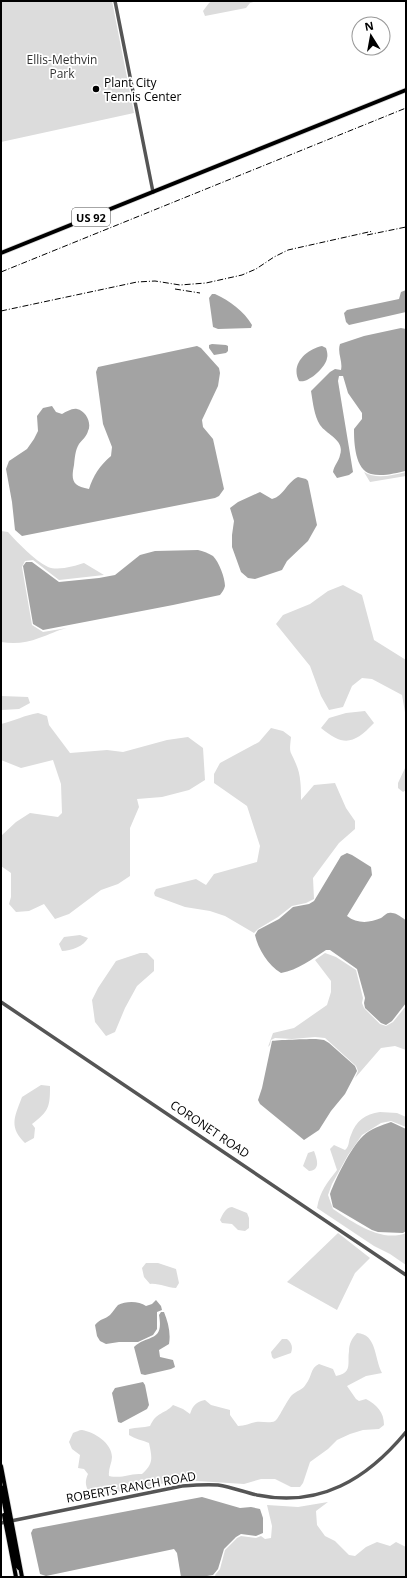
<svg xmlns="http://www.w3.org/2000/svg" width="407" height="1578" viewBox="0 0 407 1578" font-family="'Open Sans',sans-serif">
  <rect width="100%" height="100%" fill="#fff"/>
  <!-- green -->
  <path fill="#dcdcdc" d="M1 1H112L134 113 1 142Z
    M212 1H257L250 3 246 8 205 16 203 11 209 3Z
    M364 472C376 480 393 475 406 472V476L370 482Z
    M1 531 8 532C18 543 34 560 48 567 58 571 75 566 84 563L104 575 59 580 33 560 25 561 22 567 32 625 43 632 67 628C57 630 49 635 39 638 27 643 14 644 1 642Z
    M343 585 362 595 374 640 406 660V718L402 695 372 679 362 678 352 686 343 707 329 710 321 696 310 666 276 624 283 615 310 604 328 591Z
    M1 696 28 697 30 703 19 709 1 710Z
    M365 711 374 723C354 744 344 747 321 728L329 718 346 713Z
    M38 713 47 716 49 725 70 753 107 750 123 752 167 740 188 737 203 748 205 780 189 790 162 797 137 799 139 807 130 828V876L118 884 101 890 69 914 55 919 44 904 29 911 16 912 9 904 11 897V873L1 866V836L16 822 30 813 58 817 62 813 61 784 53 760 21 768 1 760V724C14 721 25 715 38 713Z
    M271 728 283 731 291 737C289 755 290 749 296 764 301 775 301 788 301 800L314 785 335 783 346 808 355 821V829L339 843 313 878 314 899 306 903 292 906 278 917 258 929 254 933 225 916 210 911 185 907 155 896 154 893 156 889 196 879 206 885 214 874 257 862 260 846 247 806 214 783V774L220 763 259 742Z
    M406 766V790L403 792 398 788V783Z
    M80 935 88 938C84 946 71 951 62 951L59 944 64 937Z
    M140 953H147L154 960V971L137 986 125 1008 115 1032 106 1036 95 1022 92 1000 98 988 116 961Z
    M325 953 336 957 356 970 363 998 362 1003 364 1008 380 1024 386 1026 393 1022 406 1006V1050L395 1046 381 1048 355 1078 358 1071 356 1066 325 1038 315 1037 292 1039 275 1038 271 1040 270 1045 268 1047 273 1033 294 1028 327 1005 331 992V981L315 960Z
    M41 1085 50 1086C50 1107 49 1111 32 1124L35 1128 34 1138 25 1143C8 1127 15 1116 22 1097Z
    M380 1112 397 1113 406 1117V1127L391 1121 381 1123 362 1135 348 1155 332 1184 328 1195 333 1209C353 1222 381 1243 406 1233V1265L390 1254 374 1246 317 1208C320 1191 327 1183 337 1170L330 1149 334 1145 345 1150C350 1146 348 1141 351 1135 356 1121 365 1114 380 1112Z
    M314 1151C317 1159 321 1170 309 1171L303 1166 308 1153Z
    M232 1207 247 1213 249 1218V1228L245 1231 238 1230 232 1224 222 1223 220 1220C223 1214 225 1208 232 1207Z
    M338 1233 370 1258 355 1273 337 1310 287 1282Z
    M146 1263H158L176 1269 179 1283 176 1288C167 1288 159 1283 150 1284L144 1277 142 1268Z
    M357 1333C377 1334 374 1358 382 1373L366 1376 347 1386 356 1399 359 1401 366 1399C377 1405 384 1412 384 1425L379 1429 363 1430 350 1434 337 1440 328 1449 310 1462 303 1483 300 1487H291L275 1479H261L244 1484 182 1480 106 1494 89 1492C85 1485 85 1481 88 1474L84 1469 78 1468 80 1455 72 1449 69 1442 73 1433C76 1432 79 1430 82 1430 94 1432 112 1443 112 1457 112 1463 108 1469 109 1476 124 1479 128 1473 142 1474 154 1463 152 1458 149 1443 142 1440 135 1439 129 1435V1429C137 1427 143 1428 150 1426 157 1411 164 1415 173 1405L183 1409 190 1414C193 1405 196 1402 205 1400L211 1405 230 1410V1415L238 1426C245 1426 250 1423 256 1422 262 1421 269 1424 275 1421 278 1420 287 1400 292 1395 296 1391 303 1390 306 1384 312 1377 310 1368 319 1364L333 1369 336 1376C353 1373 347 1363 349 1351 349 1344 352 1338 357 1333Z
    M282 1339H287C292 1343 293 1347 291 1353L274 1359 272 1357 271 1352Z
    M328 1502 316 1511 317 1525 325 1536 335 1541 349 1555 355 1556 366 1547 377 1542 390 1546 396 1542 406 1547V1577H216L215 1575 220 1569 225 1550 237 1538 241 1536 256 1538 261 1536 265 1539 271 1538 272 1526 267 1505 298 1507Z"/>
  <!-- water -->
  <path fill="#a3a3a3" d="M406 290V312L349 325 346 322 344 313 347 310 399 299 401 292Z
    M212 294H215C230 301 244 311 252 325L251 328 218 329 213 327 209 298Z
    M401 328 406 329V471C396 473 382 477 371 474 355 470 354 443 354 429L362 419V413L348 393 343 376H339L338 381 353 472 349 475 337 478 333 472C334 465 339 461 340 455 345 440 327 435 320 425 314 415 313 403 311 391L330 372 335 369 341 370C343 361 337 353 340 344L364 336Z
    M212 344 226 345 228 346V351L226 353 214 355 209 348V345Z
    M197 346 201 348 219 368 220 373 218 386 202 420 203 427 213 439 224 489 219 496 215 498 22 536 15 530 12 502 6 469 9 461 27 449 34 439 38 431 37 416 43 408 52 406 56 412 62 414C66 412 72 408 77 409 86 411 92 423 88 431 87 436 82 440 79 444 75 451 75 457 74 465 71 480 72 486 89 489 93 476 100 465 111 456L112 447 103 424 96 372 98 367Z
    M322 346 326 348C327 351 328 355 327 358 326 367 308 384 299 381 290 364 307 349 322 346Z
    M298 477 306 479 308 481 317 525 308 541 287 561 282 570 255 579 248 578 241 572 232 547V535L234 521 230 508 238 502 260 492 272 499C284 496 287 482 298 477Z
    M198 550C203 551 208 553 213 556 219 562 225 578 225 586 224 590 222 592 220 595L173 605 43 630 33 624 23 566 26 562H32L59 582 99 578 115 575 140 555 155 551Z
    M347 853 352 855 371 867 372 875 347 916C357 924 370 923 381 918 385 916 386 912 392 913 397 913 402 918 406 920V1003L392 1021 386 1025 381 1023 365 1008 364 1003 365 998 357 969 330 950H326C312 959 298 970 281 973 268 965 258 949 255 935L258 930 279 919 293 907 309 904 314 901 341 856Z
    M316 1039 324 1040 329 1043 355 1066 357 1071 345 1094 331 1111 319 1130 304 1140 260 1104 258 1100 262 1088 272 1041C275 1040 309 1039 316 1039Z
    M391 1122 406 1129V1231L403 1233 378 1232 372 1230 333 1207 330 1194C336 1178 350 1149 363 1136 370 1129 382 1125 391 1122Z
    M156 1300 161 1306 162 1310 157 1312V1329L153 1335 138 1342H119L106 1344 100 1341 97 1336 95 1325C101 1318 104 1320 110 1315 113 1312 115 1308 118 1305 126 1301 139 1301 146 1306L152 1304Z
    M161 1312H164C168 1322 171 1333 169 1344L159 1350 160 1357 173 1360 175 1367 171 1369 145 1375 141 1374 134 1347C148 1334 164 1343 159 1315Z
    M143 1382 145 1385 149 1405 147 1409 121 1423 118 1422 112 1393 115 1388Z
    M202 1497 240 1508 251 1507 260 1509 263 1518V1533L256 1536 241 1534 236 1537 224 1549 218 1569 213 1575 201 1577H181L177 1553 174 1549 46 1576 40 1574 31 1533 33 1529Z"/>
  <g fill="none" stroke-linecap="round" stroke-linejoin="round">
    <defs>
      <path id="primary" d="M1 253 406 90
        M1 1466 22 1577
        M1 1487 16 1564 19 1568
        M4 1515 16 1577"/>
    </defs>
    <!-- primary casing -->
    <use href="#primary" stroke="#dbdbdb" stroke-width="5.5"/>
    <!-- tertiary -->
    <path stroke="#555" stroke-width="3.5" d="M115 1 153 192
      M1 1002 406 1275
      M1 1523 182 1486C194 1485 206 1484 218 1485 231 1487 244 1492 257 1495 320 1508 367 1479 406 1432"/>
    <!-- primary -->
    <use href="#primary" stroke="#000" stroke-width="4"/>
    <!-- rail -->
    <path stroke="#000" stroke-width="1" stroke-dasharray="6 2 1 2" stroke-linecap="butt" d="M367 235 406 227
      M1 272 406 108
      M175 289 200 293
      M1 311 137 282 155 281 180 285 206 283 242 275 256 269 274 257 288 250 373 231"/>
  </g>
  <!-- markers -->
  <circle fill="#000" stroke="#fff" stroke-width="1.5" cx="96" cy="89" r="4"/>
  <g text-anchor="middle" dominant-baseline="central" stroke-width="3.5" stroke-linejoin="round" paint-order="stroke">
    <!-- shield labels -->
    <rect fill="#fff" stroke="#4c4c4c" stroke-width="1" x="72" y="208" width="38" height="18" rx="3"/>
    <g font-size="11" font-weight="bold" fill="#000">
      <text x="91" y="217">US 92</text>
    </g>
    <!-- park labels -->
    <g font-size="12" fill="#333" stroke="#fff">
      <text x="62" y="59">Ellis-Methvin<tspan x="62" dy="14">Park</tspan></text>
    </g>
    <!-- poi labels -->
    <g font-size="12" fill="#000" stroke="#fff" text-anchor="start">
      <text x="104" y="82">Plant City<tspan x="104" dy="14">Tennis Center</tspan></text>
    </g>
    <!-- street labels -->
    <g font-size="12" fill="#000" stroke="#fff">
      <text transform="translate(210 1129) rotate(34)">CORONET ROAD</text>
      <text transform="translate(131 1487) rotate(-10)">ROBERTS RANCH ROAD</text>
    </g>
  </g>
  <!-- border -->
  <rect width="407" height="1578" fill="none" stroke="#000000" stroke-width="4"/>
  <!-- north arrow -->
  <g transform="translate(371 36) rotate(349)"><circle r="19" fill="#ffffff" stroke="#999999"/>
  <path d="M0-3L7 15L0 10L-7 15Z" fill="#000000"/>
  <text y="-6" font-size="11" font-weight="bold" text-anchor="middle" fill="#000000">N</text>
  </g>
</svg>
